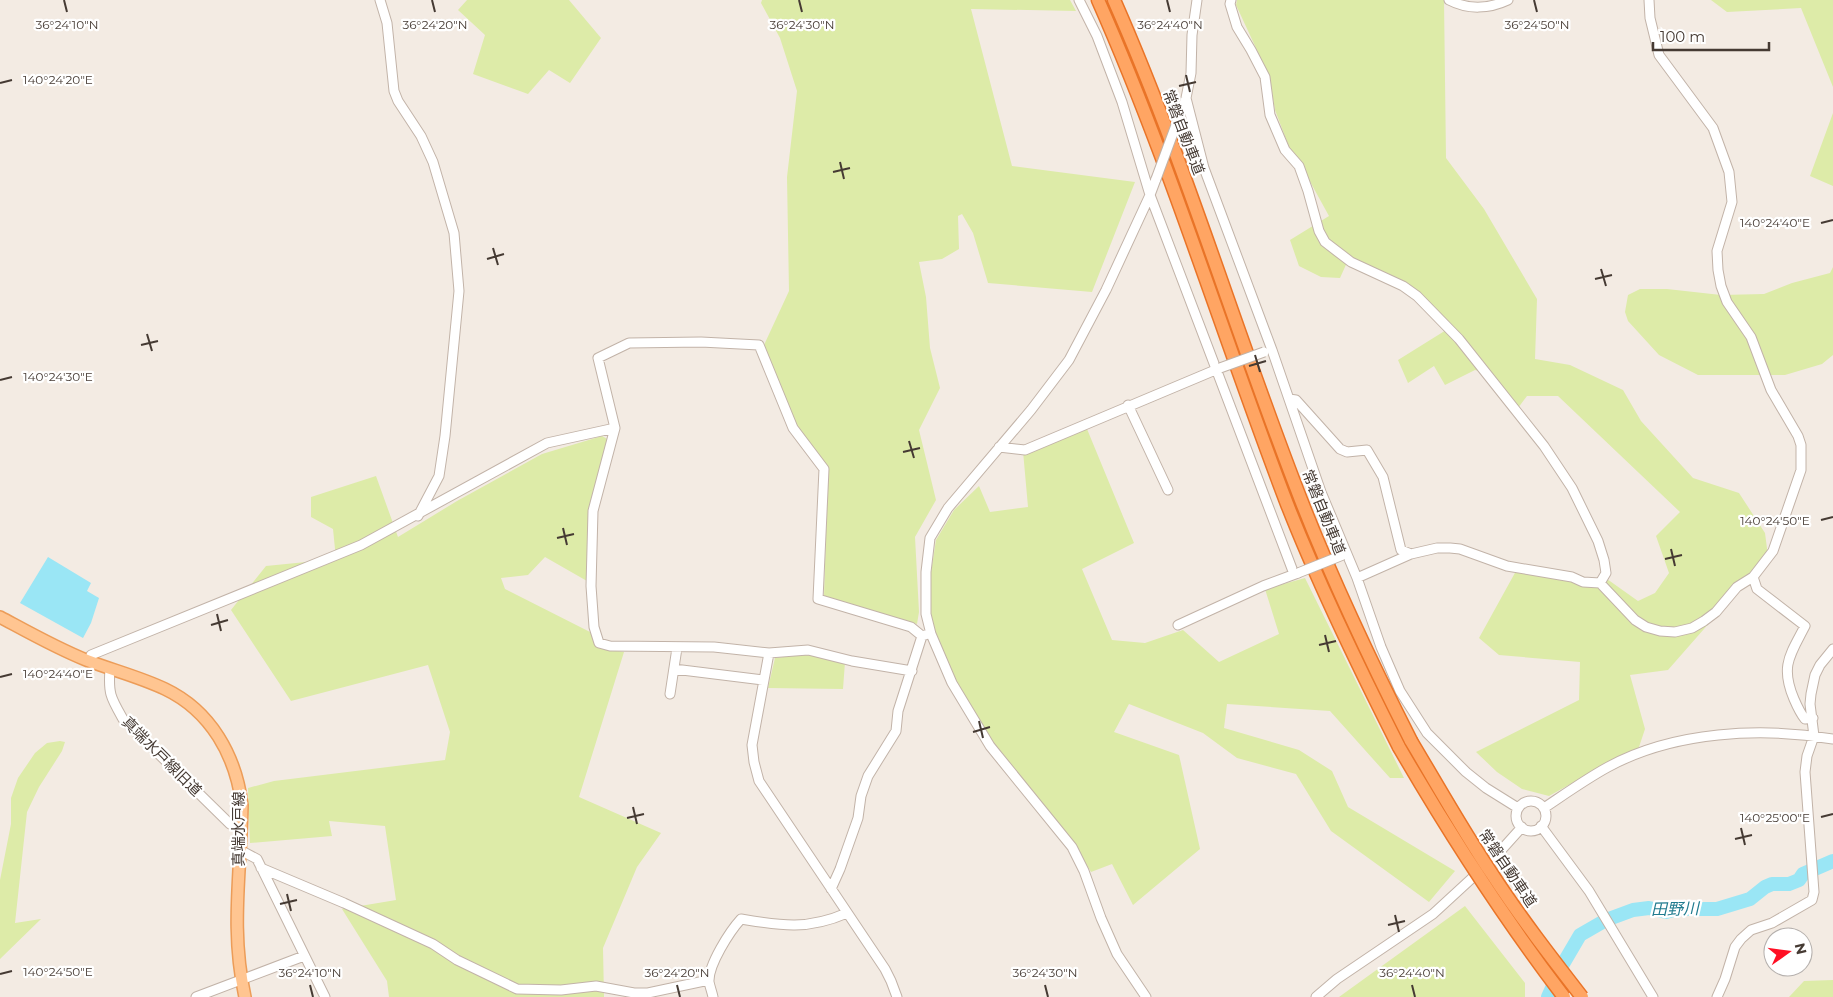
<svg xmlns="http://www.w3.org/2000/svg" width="1833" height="997" viewBox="0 0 1833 997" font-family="Montserrat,'Noto Sans JP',sans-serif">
  <rect width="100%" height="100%" fill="#f3ebe3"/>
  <!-- green -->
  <path fill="#ddeba8" d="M467 0H569L601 38 570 83 549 70 528 94 473 74 485 35 458 10Z
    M762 0H1070L1076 11 971 9 1012 166 1135 182 1092 292 988 283 973 233 962 214 958 216 959 249 942 259 919 262 926 297 930 348 940 388 919 430 936 500 915 537 919 612 917 624 824 596 828 469 796 424 764 345 789 291 787 177 797 91 780 38 761 3Z
    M1237 0H1444L1446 158 1484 209 1537 299 1535 359 1570 365 1623 390 1641 421 1693 478 1739 493 1765 533 1768 556 1668 670 1630 675 1645 729 1638 750 1608 763 1549 796 1522 789 1497 772 1476 752 1579 700 1580 662 1499 655 1479 638 1516 571 1570 579H1607L1638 601 1655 593 1669 573 1656 536 1680 512 1558 396H1527L1518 408 1492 375 1475 370 1445 385 1434 366 1408 383 1398 360 1451 327 1436 308 1419 293 1349 258 1340 278 1321 277 1299 266 1290 240 1329 216 1302 167 1289 147 1275 110 1269 76 1236 5Z
    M1711 0H1833V87L1801 8 1727 12Z
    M1833 113V186L1810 176Z
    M1833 267V355L1822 364 1785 375H1698L1659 355 1628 321 1625 312 1628 295 1640 289H1667L1721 295 1764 294 1792 283 1830 273Z
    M1087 429 1134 543 1082 569 1112 640 1145 643 1183 630 1219 662 1279 634 1265 589 1305 578 1404 778H1390L1330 711 1227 704 1224 728 1299 750 1332 771 1348 807 1455 871 1429 902 1331 831 1296 774 1237 758 1203 733 1129 704 1114 732 1179 755 1200 849 1133 905 1112 864 1091 872 1074 843 994 744 955 681 935 632 930 612 931 572 936 540 954 510 979 486 990 512 1028 507 1023 451Z
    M602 436 609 440 590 511 587 581 545 557 528 575 501 578 505 589 592 633 597 647 624 652 579 797 661 833 637 867 603 948 604 997H389L387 981 342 909 396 900 385 826 329 821 332 836 250 843 248 788 274 781 445 760 450 732 428 665 291 701 231 610 266 566 336 559 333 529 311 517V497L376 476 398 537 457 501 542 454Z
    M808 654 845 662 843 689 768 688 775 658Z
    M60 741 65 742 62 751 39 787 27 812 15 923 41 919 0 959V880L11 824V798L18 778 35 753 47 743Z
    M1465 906 1525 983V997H1339Z
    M1833 980V997H1789L1804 981Z"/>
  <!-- water -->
  <path fill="#9ae6f5" d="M48 557 91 583 87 591 99 598 91 623 83 638 20 603Z"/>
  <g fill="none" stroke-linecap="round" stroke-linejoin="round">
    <!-- river -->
    <path stroke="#9ae6f5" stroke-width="14" d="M1548 997 1563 964 1580 935 1606 920 1633 910 1649 908 1666 912 1677 909H1717L1750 899 1765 887 1772 884H1789L1799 880 1803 874 1833 861"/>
    <defs>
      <path id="minor" d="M380 0 387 23 394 91 398 101 421 136 433 162 454 233 459 291 445 436 439 476 418 516
        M1079 0 1097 36 1122 102 1150 195 1294 574
        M1231 0 1230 4 1237 27 1251 50 1265 77 1270 115 1285 150 1299 166 1308 191 1319 231 1325 242 1351 262 1403 286 1417 296 1459 339 1544 446 1572 488 1598 541 1604 560 1606 573 1600 583
        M1449 0C1468 10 1489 9 1508 0
        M1186 98 1204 168 1272 350 1321 492 1357 578 1381 647 1400 691 1427 733 1466 772 1486 788 1518 808
        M1179 117 1186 98 1191 73 1192 35 1197 0
        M1289 399 1296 400 1340 449 1347 452 1367 450 1383 477 1401 550 1411 554
        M1128 405 1168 490
        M999 447 1025 450 1220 368
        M1753 577 1757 589 1805 626C1790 655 1780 666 1794 699 1797 706 1800 713 1805 719L1813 718
        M1357 578 1411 554 1437 548H1450L1460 549 1507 566 1572 577 1583 582 1600 583 1635 620 1646 627 1660 631 1675 632 1692 628 1704 621 1716 612 1737 587 1753 577 1773 551 1801 470V445L1798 436 1771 390 1751 337 1727 302 1721 286 1718 270 1717 251 1732 202 1729 172 1713 128 1659 55 1650 18 1649 0
        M1178 625 1263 586 1298 573
        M769 653 752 745 754 762 759 781 885 969 891 981 897 997
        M91 655 361 545 547 443 615 428
        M110 669C108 694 111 698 123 719L230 824 241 829
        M674 669 763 680
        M912 671 852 661 808 650 769 653 714 647 610 646 599 643 594 627 591 586 593 511 615 428 598 358 629 343 701 342 759 345 793 428 824 469 818 599 911 627 922 636
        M670 694 677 648
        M1516 816a15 15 0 1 1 30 0a15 15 0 1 1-30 0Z
        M1544 808C1565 794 1586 779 1608 767 1674 731 1761 727 1833 739
        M1541 826 1589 891 1653 997
        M240 850 257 859 325 997
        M261 868 344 903 433 944 457 960 517 989 561 990 596 986 634 993H648L709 980
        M831 889 840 869 858 818 861 796 868 776 896 731 898 711 922 636 928 634
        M196 997 304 956
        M713 997C712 992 710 987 709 982 708 965 730 931 741 919 782 926 808 930 847 913
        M1146 997 1117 954 1101 918 1084 871 1072 847 990 746 952 683 931 634 926 614V572L930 538 948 508 1031 410 1069 360 1106 290 1150 195 1156 179
        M1316 997 1337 979 1433 914 1495 857 1522 827
        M1717 997 1725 979 1735 947 1741 939 1751 930 1772 923 1812 900 1814 892 1805 772 1807 756 1814 736 1810 704 1811 694 1815 675 1820 665 1833 649"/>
      <path id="major" d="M0 617C28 632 56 648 86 660 112 670 140 677 165 689 211 711 236 756 242 805 241 873 230 929 245 997"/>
      <path id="highway" d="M1098 0C1171 165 1223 337 1287 504 1320 588 1359 668 1399 747
        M1114 0C1186 163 1236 334 1301 500 1333 582 1371 662 1411 741"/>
    </defs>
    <!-- minor casing -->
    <use href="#minor" stroke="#c2b3a8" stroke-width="11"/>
    <!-- major casing -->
    <use href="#major" stroke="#ec9c58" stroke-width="14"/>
    <!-- highway casing -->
    <use href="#highway" stroke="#e97428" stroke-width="15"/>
    <!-- minor -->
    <use href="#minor" stroke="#fff" stroke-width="9"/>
    <!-- major -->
    <use href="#major" stroke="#ffc591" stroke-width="11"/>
    <!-- highway -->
    <use href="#highway" stroke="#ffa563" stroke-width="12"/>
    <defs>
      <path id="minor-bridge" d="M1156 179 1179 117
        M1220 368 1264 352
        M1298 573 1343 555"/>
      <path id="highway-bridge" d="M1411 741C1438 786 1463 831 1492 874 1520 917 1551 957 1582 997
        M1399 747C1450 835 1503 917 1564 997"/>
    </defs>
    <!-- minor-bridge casing -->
    <use href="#minor-bridge" stroke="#c2b3a8" stroke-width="11" stroke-linecap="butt"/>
    <!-- highway-bridge casing -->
    <use href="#highway-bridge" stroke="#e97428" stroke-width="15" stroke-linecap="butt"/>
    <!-- minor-bridge -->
    <use href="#minor-bridge" stroke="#fff" stroke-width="9"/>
    <!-- highway-bridge -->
    <use href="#highway-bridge" stroke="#ffa563" stroke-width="12"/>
  </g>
  <!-- ticks -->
  <path fill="none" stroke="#453a33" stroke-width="2" d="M64 0 67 12M432 0 435 12M799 0 802 12M1167 0 1170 12M1534 0 1537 12M1186 75 1190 92M0 83 12 80M1179 86 1196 82M840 162 844 179M833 172 850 168M1821 223 1833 220M493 248 498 265M487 259 504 254M1601 269 1606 286M1595 279 1612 275M147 334 152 351M141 345 158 341M1255 355 1260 372M1249 366 1266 361M0 380 12 377M909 441 914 458M903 452 920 448M1821 520 1833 517M563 528 567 545M557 538 574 534M1671 549 1675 566M1665 559 1682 555M217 614 221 631M211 625 228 620M1325 635 1329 652M1319 645 1336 641M0 677 12 674M979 721 983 738M973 732 990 727M633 807 637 824M1821 817 1833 814M627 818 644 814M1741 828 1745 845M1735 839 1752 835M287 894 291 911M280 904 297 900M1395 915 1399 932M1388 925 1405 921M0 974 12 971M310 985 313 997M677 985 680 997M1045 985 1048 997M1412 985 1415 997"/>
  <g text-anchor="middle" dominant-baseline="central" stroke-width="4.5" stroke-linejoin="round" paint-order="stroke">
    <!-- street labels -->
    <g font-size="15" fill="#453a33" stroke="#fff">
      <text transform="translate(1184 132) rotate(69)">常磐自動車道</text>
      <text transform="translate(1324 512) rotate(68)">常磐自動車道</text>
      <text transform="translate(162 756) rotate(45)">真端水戸線旧道</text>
      <text transform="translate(238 829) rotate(-90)">真端水戸線</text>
      <text transform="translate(1508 868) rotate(56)">常磐自動車道</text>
    </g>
    <!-- water labels -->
    <g font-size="16" font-style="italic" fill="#207b8f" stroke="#fff">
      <text transform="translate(1675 909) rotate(-1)">田野川</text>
    </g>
  </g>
  <g font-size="12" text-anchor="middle" fill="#453a33" stroke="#fff" stroke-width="4.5" stroke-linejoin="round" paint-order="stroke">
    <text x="67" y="29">36°24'10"N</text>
    <text x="435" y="29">36°24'20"N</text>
    <text x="802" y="29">36°24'30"N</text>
    <text x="1170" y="29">36°24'40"N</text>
    <text x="1537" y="29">36°24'50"N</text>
    <text x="58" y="84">140°24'20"E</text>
    <text x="1775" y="227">140°24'40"E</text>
    <text x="58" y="381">140°24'30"E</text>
    <text x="1775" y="525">140°24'50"E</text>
    <text x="58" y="678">140°24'40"E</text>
    <text x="1775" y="822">140°25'00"E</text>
    <text x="58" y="976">140°24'50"E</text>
    <text x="310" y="977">36°24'10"N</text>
    <text x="677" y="977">36°24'20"N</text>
    <text x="1045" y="977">36°24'30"N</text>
    <text x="1412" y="977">36°24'40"N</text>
  </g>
  <!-- north arrow -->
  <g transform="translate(1788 952) rotate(76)"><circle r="24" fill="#ffffff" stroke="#b5b0ad"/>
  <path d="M0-4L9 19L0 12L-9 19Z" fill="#ff0f24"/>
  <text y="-8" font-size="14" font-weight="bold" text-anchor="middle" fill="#453a33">N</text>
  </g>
  <!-- scale -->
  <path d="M1653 42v8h116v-8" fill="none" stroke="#453a33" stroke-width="2.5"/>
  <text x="1660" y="42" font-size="15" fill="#453a33" stroke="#ffffff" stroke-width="4" paint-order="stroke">100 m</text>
</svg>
